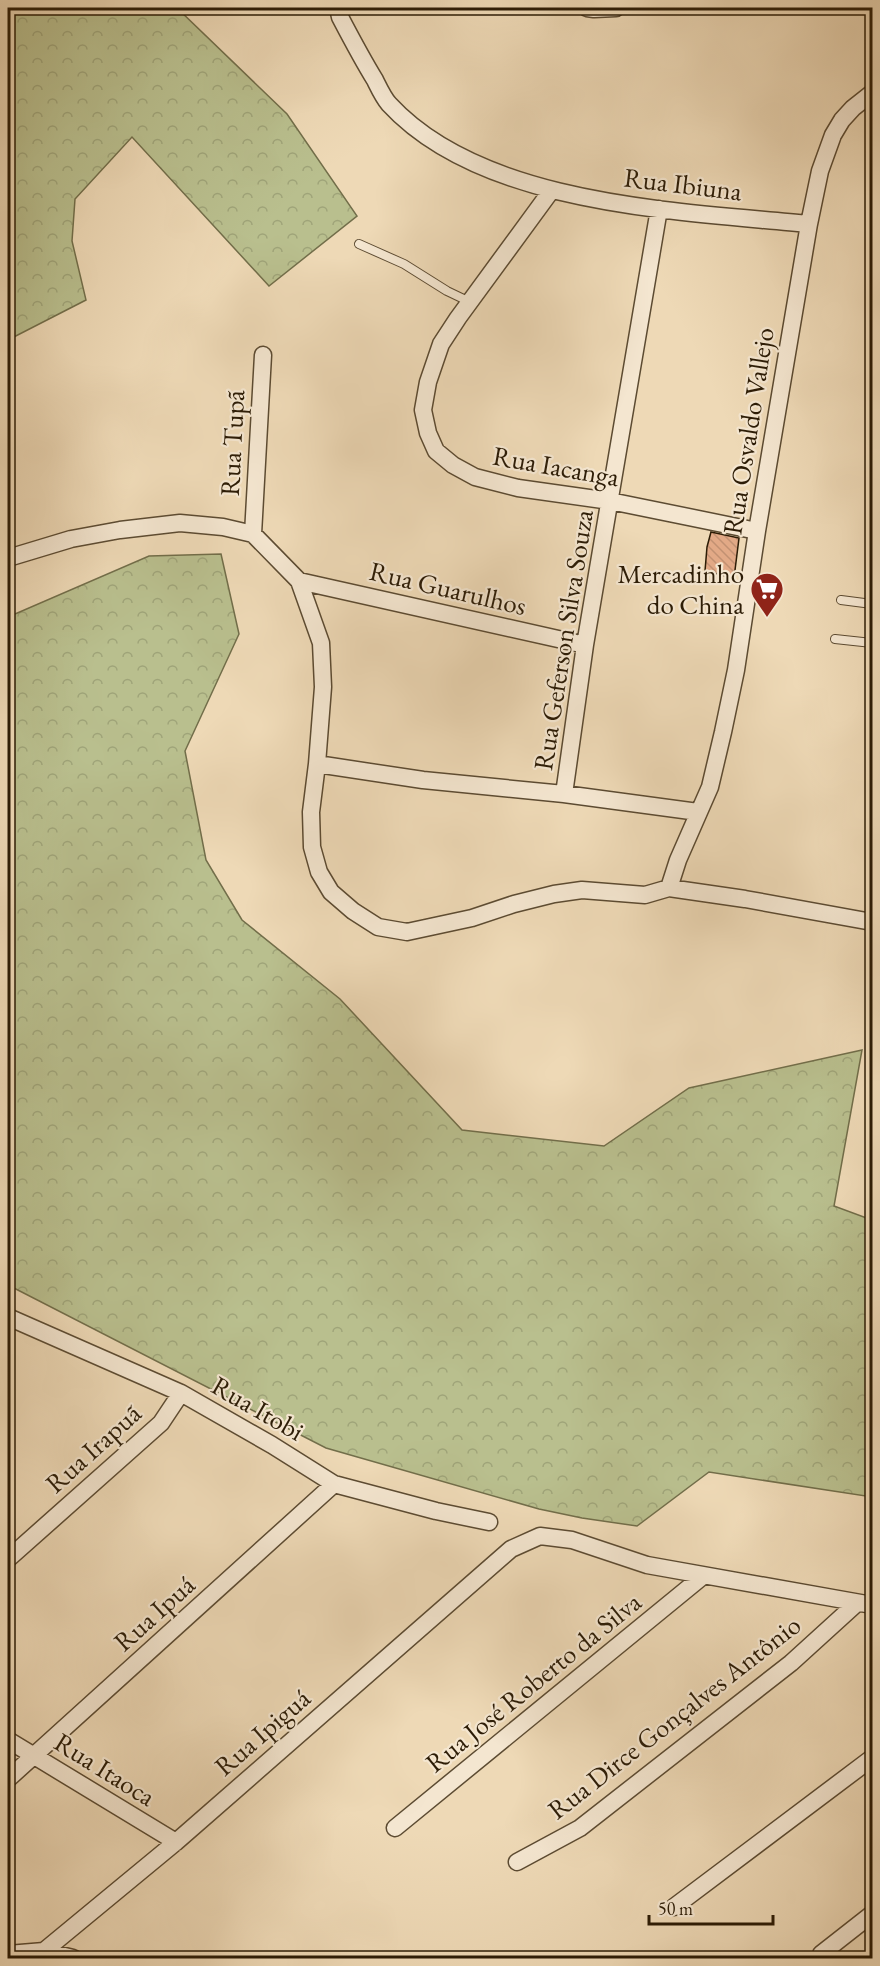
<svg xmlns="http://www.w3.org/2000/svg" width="880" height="1966" viewBox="0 0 880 1966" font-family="'EB Garamond',serif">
  <defs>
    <pattern id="forest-crowns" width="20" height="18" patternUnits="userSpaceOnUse" patternTransform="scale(1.5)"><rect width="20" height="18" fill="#b9bf8e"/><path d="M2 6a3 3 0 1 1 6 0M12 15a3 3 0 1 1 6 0" fill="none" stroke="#9fa479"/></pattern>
    <pattern id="building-back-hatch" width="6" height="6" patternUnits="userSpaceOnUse" patternTransform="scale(1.5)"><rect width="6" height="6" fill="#e2a986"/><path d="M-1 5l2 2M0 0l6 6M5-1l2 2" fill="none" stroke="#c29172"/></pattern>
  </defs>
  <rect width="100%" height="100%" fill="#eed9b6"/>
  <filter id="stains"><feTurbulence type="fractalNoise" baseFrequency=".00333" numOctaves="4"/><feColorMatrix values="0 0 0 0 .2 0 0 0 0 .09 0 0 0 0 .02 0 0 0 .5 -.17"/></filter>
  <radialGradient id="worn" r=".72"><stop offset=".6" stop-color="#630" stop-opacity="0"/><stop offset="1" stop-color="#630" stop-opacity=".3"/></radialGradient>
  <!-- forest -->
  <path fill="url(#forest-crowns)" stroke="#726e4a" stroke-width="1.5" d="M8 8H177L287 114 357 216 269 286 132 137 75 199 72 241 86 300 8 340Z
    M221 554 239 634 185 751 206 860 242 920 340 999 462 1130 604 1146 689 1088 862 1050 834 1206 872 1220V1497L709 1472 637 1526 582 1518 539 1509 326 1448 8 1285V617L149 556Z"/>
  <!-- building -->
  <path fill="url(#building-back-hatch)" stroke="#2c1c06" stroke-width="1.5" d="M711 532 739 538 734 578 705 571 707 547Z"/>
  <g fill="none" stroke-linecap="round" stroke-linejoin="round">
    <defs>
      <path id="lane" d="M359 244 404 264 447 291 470 302
        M841 600 872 604
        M835 639 872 643"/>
      <path id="street" d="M338 8 340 17C351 38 362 59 375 80 379 88 383 97 389 104 483 206 679 211 809 224
        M587 8 594 9 616 8
        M551 191 458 318 441 344 428 382 423 410 428 433 436 451 453 465 475 477 518 488 610 501 757 531
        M253 534 263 355
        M8 558 71 539 120 530 180 523 223 527 253 534 299 581 321 643 323 687 317 764 311 812 312 847 319 872 331 892 353 911 378 927 407 932 472 918 514 904 554 894 582 890 645 895 669 888 745 899 872 922
        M299 581 585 645
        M317 764 423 780 564 794 698 812
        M564 794 585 645 659 209
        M669 888 678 860 710 787 723 732 736 670 757 531 809 224 820 171 833 135 842 120 853 108 872 93
        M8 1317 181 1393 272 1445 334 1484 436 1511 489 1522
        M8 1559 161 1423 181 1393
        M8 1740 176 1842
        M8 1779 334 1484
        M395 1828 703 1576
        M517 1862 580 1828 791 1663 857 1603
        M674 1907 872 1758
        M44 1951 176 1842 511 1549 540 1536 572 1540 647 1565 872 1605
        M8 1954 44 1951 73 1958
        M821 1954 872 1914"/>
    </defs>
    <!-- lane casing -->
    <use href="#lane" stroke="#5c4b32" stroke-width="10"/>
    <!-- street casing -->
    <use href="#street" stroke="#5c4b32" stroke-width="19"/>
    <!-- lane -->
    <use href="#lane" stroke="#f4e6d0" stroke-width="8"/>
    <!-- street -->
    <use href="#street" stroke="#f4e6d0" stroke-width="16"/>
  </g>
  <!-- icons -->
  <defs>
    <symbol id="supermarket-pin" viewBox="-11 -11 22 30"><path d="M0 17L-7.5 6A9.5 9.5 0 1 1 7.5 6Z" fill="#8f2418" stroke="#f4e6d0"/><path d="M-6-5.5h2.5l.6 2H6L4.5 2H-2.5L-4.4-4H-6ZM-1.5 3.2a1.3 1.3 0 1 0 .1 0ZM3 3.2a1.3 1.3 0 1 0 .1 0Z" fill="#fff"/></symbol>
  </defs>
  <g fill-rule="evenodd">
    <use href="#supermarket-pin" x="748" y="570" width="38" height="52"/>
  </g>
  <g text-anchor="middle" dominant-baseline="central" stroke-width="4.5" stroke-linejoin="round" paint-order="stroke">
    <!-- street labels -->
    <g font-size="27" fill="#2c1c06" stroke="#f4e6d0">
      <text transform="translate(683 184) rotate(7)">Rua Ibiuna</text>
      <text transform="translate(748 431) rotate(-81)">Rua Osvaldo Vallejo</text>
      <text transform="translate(232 443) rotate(-87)">Rua Tupã</text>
      <text transform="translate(556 466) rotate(10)">Rua Iacanga</text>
      <text transform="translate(448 588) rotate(13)">Rua Guarulhos</text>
      <text transform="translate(563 640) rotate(-81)">Rua Geferson Silva Souza</text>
      <text transform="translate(258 1408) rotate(30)">Rua Itobi</text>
      <text transform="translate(93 1448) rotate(-42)">Rua Irapuã</text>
      <text transform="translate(154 1613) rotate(-42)">Rua Ipuá</text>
      <text transform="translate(533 1682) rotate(-39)">Rua José Roberto da Silva</text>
      <text transform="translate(674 1717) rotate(-38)">Rua Dirce Gonçalves Antônio</text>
      <text transform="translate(262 1732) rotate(-41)">Rua Ipiguá</text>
      <text transform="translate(105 1769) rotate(32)">Rua Itaoca</text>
    </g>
    <!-- poi labels -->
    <g font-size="27" fill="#2c1c06" stroke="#f4e6d0" text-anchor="end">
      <text x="744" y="573">Mercadinho<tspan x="744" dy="31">do China</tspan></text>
    </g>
  </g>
  <!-- margin -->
  <rect width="880" height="1966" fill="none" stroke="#eed9b6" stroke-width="30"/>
  <rect x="9" y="9" width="862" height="1948" fill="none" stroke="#2c1c06" stroke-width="3"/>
  <rect x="15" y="15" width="850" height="1936" fill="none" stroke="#2c1c06" stroke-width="1.5"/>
  <!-- scale -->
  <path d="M649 1915v9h124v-9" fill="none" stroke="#2c1c06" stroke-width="3"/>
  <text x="658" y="1915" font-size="18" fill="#2c1c06" stroke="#f4e6d0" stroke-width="4.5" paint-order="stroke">50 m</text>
  <rect width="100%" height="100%" filter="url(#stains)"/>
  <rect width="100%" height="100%" fill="url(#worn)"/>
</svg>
